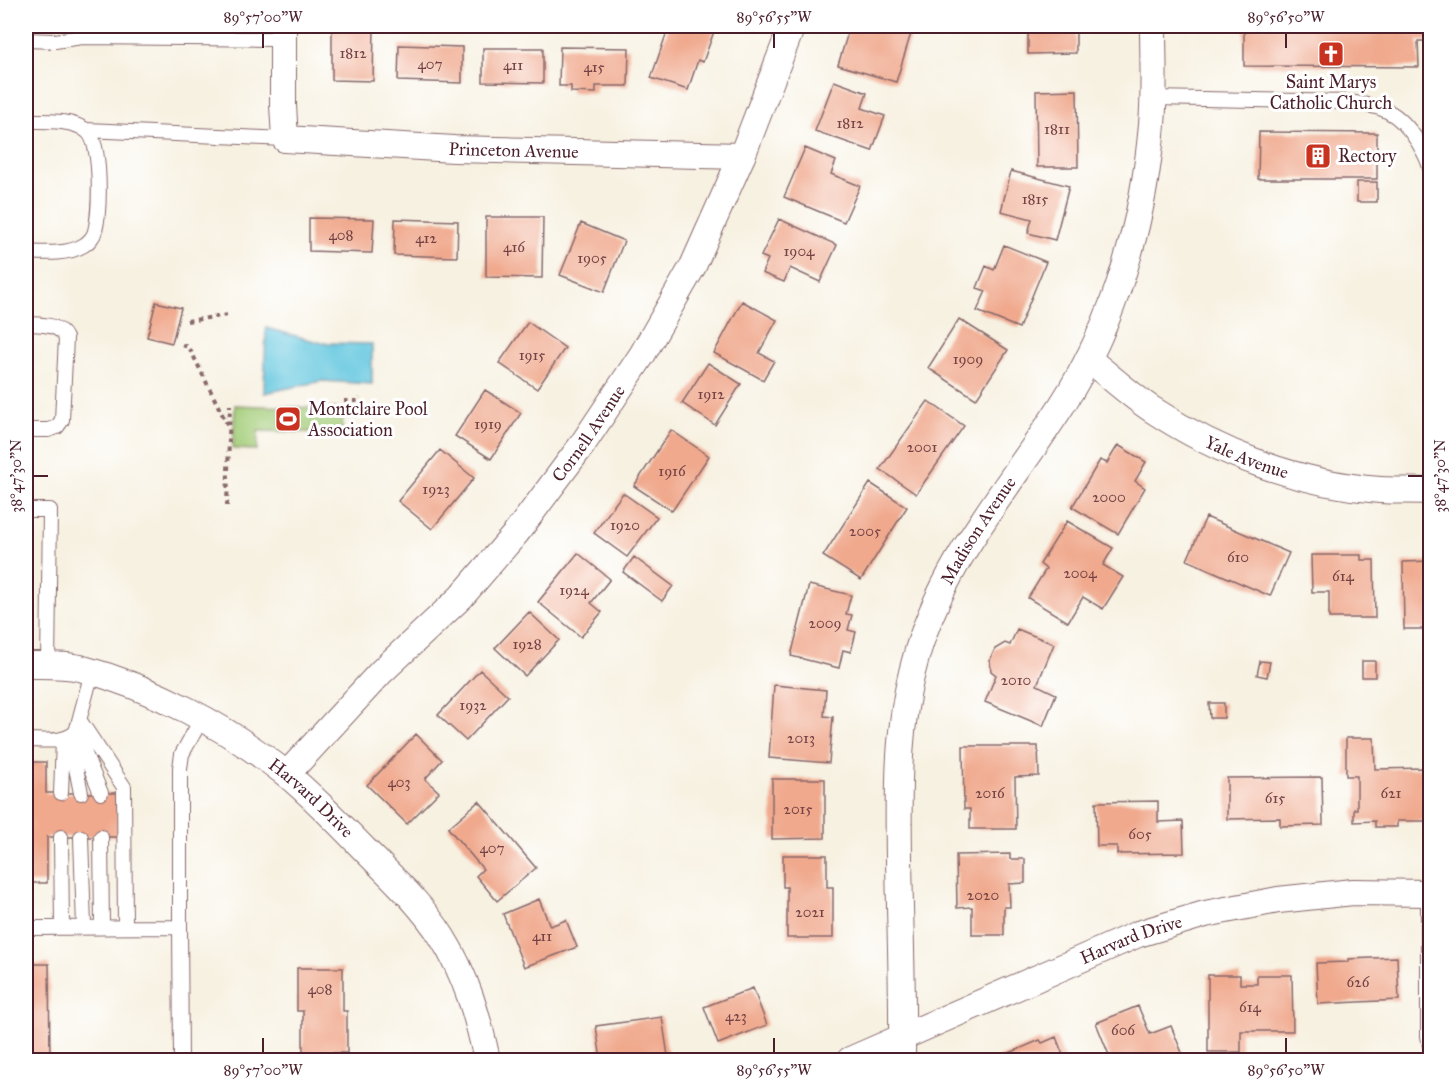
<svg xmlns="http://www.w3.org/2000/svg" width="1456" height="1086" viewBox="0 0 1456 1086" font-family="'IM FELL Great Primer',serif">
  <rect width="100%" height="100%" fill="#fff"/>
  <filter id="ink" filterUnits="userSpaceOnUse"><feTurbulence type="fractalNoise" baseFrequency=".0167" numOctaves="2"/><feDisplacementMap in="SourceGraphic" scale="12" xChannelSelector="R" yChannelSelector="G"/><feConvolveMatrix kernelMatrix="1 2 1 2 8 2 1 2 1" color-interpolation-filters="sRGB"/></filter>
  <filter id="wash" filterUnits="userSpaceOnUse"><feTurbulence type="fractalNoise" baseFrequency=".008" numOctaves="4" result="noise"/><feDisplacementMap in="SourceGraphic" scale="24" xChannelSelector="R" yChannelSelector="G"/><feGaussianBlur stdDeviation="1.35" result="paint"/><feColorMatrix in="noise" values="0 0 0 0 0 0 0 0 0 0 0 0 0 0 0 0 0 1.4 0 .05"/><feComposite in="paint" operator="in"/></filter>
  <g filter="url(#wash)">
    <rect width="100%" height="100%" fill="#f7f1e1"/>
    <!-- green -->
    <path fill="#a4ce7a" stroke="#777652" stroke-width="1.5" d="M235 405 343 409 342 433 258 431 257 450 233 449Z"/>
    <!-- water -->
    <path fill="#61c6de" stroke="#567284" stroke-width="1.5" d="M266 328 322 343 372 344V384L322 381 264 393Z"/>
    <g id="blocks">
      <!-- building -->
      <path fill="#f0a98d" d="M332 26H374L373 81 332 80Z
        M669 26H716L703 62 698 60 688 90 651 78Z
        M850 26 913 27 896 82 838 65Z
        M1028 26H1076V53L1028 54Z
        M1244 26H1430V41H1418L1419 67 1244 66Z
        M399 45 462 47V83L398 81Z
        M560 47 629 48 628 86H596V93L571 92V86H559Z
        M483 48H543V83L483 82Z
        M834 81 867 93 862 108 885 116 872 151 815 131Z
        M1077 90 1078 167H1037L1036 91Z
        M1259 132 1377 133V179H1258Z
        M805 148 836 161 831 174 860 186 844 222 784 197Z
        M1011 171 1069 186 1055 240 1028 233 1032 219 1001 211Z
        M1357 182H1377V202H1357Z
        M486 217H543L542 278 486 277Z
        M309 218 374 219 372 253 309 251Z
        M395 219 458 221 457 257 394 255Z
        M779 219 837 245 820 282 790 268 784 282 762 273 768 259 761 256Z
        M581 223 624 241 604 292 560 275Z
        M1004 245 1046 262 1019 328 977 311 986 291 977 288 986 266 994 270Z
        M742 301 777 320 759 353 774 361 763 380 714 353Z
        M156 302 181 308 172 343 147 337Z
        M959 319 1008 350 976 399 928 368Z
        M528 322 565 348 537 389 499 363Z
        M708 363 741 384 715 425 682 403Z
        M485 390 521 413 491 459 455 436Z
        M928 401 964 426 916 494 880 469Z
        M671 430 709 456 672 511 634 486Z
        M1118 445 1146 462 1135 481 1145 488 1118 534 1072 507 1100 460 1107 463Z
        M440 450 474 478 432 529 398 501Z
        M870 483 907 507 861 580 823 556Z
        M623 493 657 517 627 557 594 533Z
        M1206 517 1289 553 1270 596 1187 560Z
        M1067 521 1113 548 1103 565 1123 577 1103 609 1083 597 1068 622 1028 598 1046 569 1040 564Z
        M578 553 610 579 591 603 602 612 581 637 538 602Z
        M1311 555H1361V560H1374L1375 618H1329V592H1312Z
        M634 557 673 586 662 601 623 572Z
        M1430 561V629H1404L1403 562Z
        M809 585 851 595 846 614 852 615 848 630 856 632 851 652 843 650 839 668 791 656Z
        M529 612 559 640 525 676 495 648Z
        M1017 629 1054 644 1037 685 1056 694 1043 726 985 702 996 675 991 671 990 660 995 649 1005 643 1010 645Z
        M1260 661 1270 662 1267 677 1257 675Z
        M1362 661H1375V677H1362Z
        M480 670 508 696 466 741 438 715Z
        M774 685 826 690 824 716 833 717 829 763 769 758Z
        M1209 703H1224V718H1210Z
        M416 734 442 760 425 779 439 792 407 824 367 785Z
        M1346 738H1374L1375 769 1425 768 1426 821H1397V827H1375V821L1354 822V809H1357V776H1346Z
        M963 746H1038L1039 776 1015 777 1016 829H970V809H964Z
        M26 762H46V793H117L118 837H47V883H26Z
        M1322 777 1323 825 1280 826V818L1227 819V778Z
        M772 779H825V838L772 839Z
        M479 801 536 868 497 901 476 876 483 869 448 828Z
        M1158 801V822L1183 821 1184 853 1117 854V846H1097L1096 802Z
        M1010 854V859H1025V883L1009 884 1010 907H1004V935H972V907L957 908 956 855Z
        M783 855H827V887H833V938H787V887H783Z
        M539 899 550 926 566 920 577 947 524 967 503 914Z
        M1397 957 1399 1000 1318 1004 1316 963 1348 962V959Z
        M26 964H49L50 1060H26Z
        M297 968H343V1011H347V1053H303V1011H297Z
        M1208 975H1240V984H1257V975H1292L1293 1031H1241V1052H1208Z
        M753 988 767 1025 718 1044 704 1007Z
        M1138 1006 1150 1034 1171 1026 1185 1060H1111L1096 1023Z
        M662 1017 668 1056 636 1060H601L596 1026Z
        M1056 1037 1065 1060H993L1040 1040 1042 1043Z"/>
    </g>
  </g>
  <g filter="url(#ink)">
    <use href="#blocks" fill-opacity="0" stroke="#87686b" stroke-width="1.5"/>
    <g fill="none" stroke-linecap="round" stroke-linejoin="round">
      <defs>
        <path id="lane" d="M26 40 55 41 82 37 283 39
          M1152 98 1347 102C1383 107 1397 109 1418 142 1423 151 1428 158 1430 168
          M26 121C42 121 75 119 88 132 102 145 100 212 95 231 94 236 89 242 84 245 68 255 44 253 26 252
          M87 130 285 139
          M26 324C40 325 59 323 66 338L62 420 57 427 48 430H26
          M26 510H50L48 665
          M80 721 124 787 125 927
          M76 732 101 793
          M70 738 81 793
          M26 740C43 740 63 744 76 732L92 672
          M61 793 63 740
          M61 837 62 927
          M81 837 84 927
          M101 837 102 927
          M1428 893V1036L1430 1046
          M180 927 181 1060
          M26 928 180 927V768L182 754 202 718"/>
        <g id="street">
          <path id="s1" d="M283 26V105L285 139 454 149 742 156"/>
          <path id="s2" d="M1088 359C1110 376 1130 395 1153 410 1220 454 1299 484 1380 490 1397 491 1414 490 1430 491"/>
          <path id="s3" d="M26 665C43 665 63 664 80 668 154 688 225 726 285 773 313 796 339 823 364 849 392 877 421 904 442 937 466 975 478 1017 487 1060"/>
          <path id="s4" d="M287 774 381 672 461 597 517 532 582 445 642 355 693 266 742 156 792 26"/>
          <path id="s5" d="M850 1060 1138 934 1205 914 1278 900 1353 892 1430 893"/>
          <path id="s6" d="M902 1060C903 993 900 925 899 857 898 791 897 725 915 661 941 563 1009 488 1062 405 1115 323 1144 221 1152 124 1155 92 1153 58 1153 26"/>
        </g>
      </defs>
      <!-- lane casing -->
      <use href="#lane" stroke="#87686b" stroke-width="16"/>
      <!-- street casing -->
      <use href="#street" stroke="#87686b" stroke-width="28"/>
      <!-- path -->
      <path stroke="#87686b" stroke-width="4" stroke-dasharray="4.5 4.5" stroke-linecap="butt" d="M187 321 228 315
        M182 345 189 347 229 428
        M344 401H359L360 398
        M227 506 230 405"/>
      <!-- lane -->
      <use href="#lane" stroke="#fff" stroke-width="14"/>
      <!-- street -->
      <use href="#street" stroke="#fff" stroke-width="26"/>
    </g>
  </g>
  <!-- ticks -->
  <path fill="none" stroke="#4a1f2b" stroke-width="2" d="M263 33V48M774 33V48M1286 33V48M33 476H48M1408 476H1423M263 1038V1053M774 1038V1053M1286 1038V1053"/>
  <!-- icons -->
  <defs>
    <symbol id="church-square" viewBox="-11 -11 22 22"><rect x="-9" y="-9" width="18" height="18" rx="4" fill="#c8321e" stroke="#fff"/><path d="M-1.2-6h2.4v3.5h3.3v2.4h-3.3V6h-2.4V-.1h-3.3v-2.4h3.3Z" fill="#fff"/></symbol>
    <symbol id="building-square" viewBox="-11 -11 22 22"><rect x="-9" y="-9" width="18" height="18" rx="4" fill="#c8321e" stroke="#fff"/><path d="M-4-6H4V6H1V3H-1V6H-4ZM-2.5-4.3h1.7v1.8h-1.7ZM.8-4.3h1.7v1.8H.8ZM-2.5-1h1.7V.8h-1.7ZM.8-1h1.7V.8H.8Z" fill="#fff"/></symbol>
    <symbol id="stadium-square" viewBox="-11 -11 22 22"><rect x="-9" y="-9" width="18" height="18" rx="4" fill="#c8321e" stroke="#fff"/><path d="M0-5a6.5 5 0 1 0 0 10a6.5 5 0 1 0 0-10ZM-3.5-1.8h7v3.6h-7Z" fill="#fff"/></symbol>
  </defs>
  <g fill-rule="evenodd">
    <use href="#church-square" x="1316" y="39" width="30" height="30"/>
    <use href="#building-square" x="1303" y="141" width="30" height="30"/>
    <use href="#stadium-square" x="273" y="404" width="30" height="30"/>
  </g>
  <g text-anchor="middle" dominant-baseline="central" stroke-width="6" stroke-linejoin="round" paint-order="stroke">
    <!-- number labels -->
    <g font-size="15" fill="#744244">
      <text x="353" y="53">1812</text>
      <text x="430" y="64">407</text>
      <text x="513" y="65">411</text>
      <text x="594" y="67">415</text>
      <text x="850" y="123">1812</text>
      <text x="1057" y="129">1811</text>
      <text x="1035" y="199">1815</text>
      <text x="341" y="235">408</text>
      <text x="426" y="238">412</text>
      <text x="514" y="247">416</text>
      <text x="799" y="251">1904</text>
      <text x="592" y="258">1905</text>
      <text x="532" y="355">1915</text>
      <text x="968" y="359">1909</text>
      <text x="711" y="394">1912</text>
      <text x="488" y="424">1919</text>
      <text x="922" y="447">2001</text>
      <text x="672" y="471">1916</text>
      <text x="436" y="489">1923</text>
      <text x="1109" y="497">2000</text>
      <text x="625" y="525">1920</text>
      <text x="865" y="531">2005</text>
      <text x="1238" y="557">610</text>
      <text x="1080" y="573">2004</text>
      <text x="1343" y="576">614</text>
      <text x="574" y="590">1924</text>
      <text x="825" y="623">2009</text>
      <text x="527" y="644">1928</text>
      <text x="1016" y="680">2010</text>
      <text x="473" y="705">1932</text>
      <text x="801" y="738">2013</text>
      <text x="399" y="782">403</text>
      <text x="990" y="793">2016</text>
      <text x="1391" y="793">621</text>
      <text x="1275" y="798">615</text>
      <text x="798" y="809">2015</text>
      <text x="1140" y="834">605</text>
      <text x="492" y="848">407</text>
      <text x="983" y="895">2020</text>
      <text x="810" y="912">2021</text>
      <text x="542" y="936">411</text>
      <text x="1358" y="982">626</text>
      <text x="320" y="989">408</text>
      <text x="1250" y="1007">614</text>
      <text x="736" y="1016">423</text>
      <text x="1123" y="1030">606</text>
    </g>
    <!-- poi labels -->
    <g font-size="18" fill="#4a1f2b" stroke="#fff" text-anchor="start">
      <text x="1331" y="82" text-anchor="middle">Saint Marys<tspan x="1331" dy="21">Catholic Church</tspan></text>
      <text x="1338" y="156">Rectory</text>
      <text x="308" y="409">Montclaire Pool<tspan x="308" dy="21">Association</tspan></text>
    </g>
    <!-- street labels -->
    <g font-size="18" fill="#4a1f2b" stroke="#fff">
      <text stroke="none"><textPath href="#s1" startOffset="342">Princeton Avenue</textPath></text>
      <text stroke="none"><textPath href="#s4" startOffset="456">Cornell Avenue</textPath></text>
      <text stroke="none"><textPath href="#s2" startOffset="188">Yale Avenue</textPath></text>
      <text stroke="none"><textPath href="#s6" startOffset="546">Madison Avenue</textPath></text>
      <text stroke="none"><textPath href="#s3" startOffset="322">Harvard Drive</textPath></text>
      <text stroke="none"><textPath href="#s5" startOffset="306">Harvard Drive</textPath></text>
    </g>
  </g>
  <!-- margin -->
  <rect width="1456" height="1086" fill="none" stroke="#fff" stroke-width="66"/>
  <rect x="33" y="33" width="1390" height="1020" fill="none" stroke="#4a1f2b" stroke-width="2"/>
  <g font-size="15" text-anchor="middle" fill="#4a1f2b">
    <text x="263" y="22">89°57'00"W</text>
    <text x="774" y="22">89°56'55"W</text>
    <text x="1286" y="22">89°56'50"W</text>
    <text transform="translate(16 476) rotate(-90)" y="5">38°47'30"N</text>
    <text transform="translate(1440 476) rotate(-90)" y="5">38°47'30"N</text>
    <text x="263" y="1075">89°57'00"W</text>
    <text x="774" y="1075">89°56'55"W</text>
    <text x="1286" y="1075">89°56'50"W</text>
  </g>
</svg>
